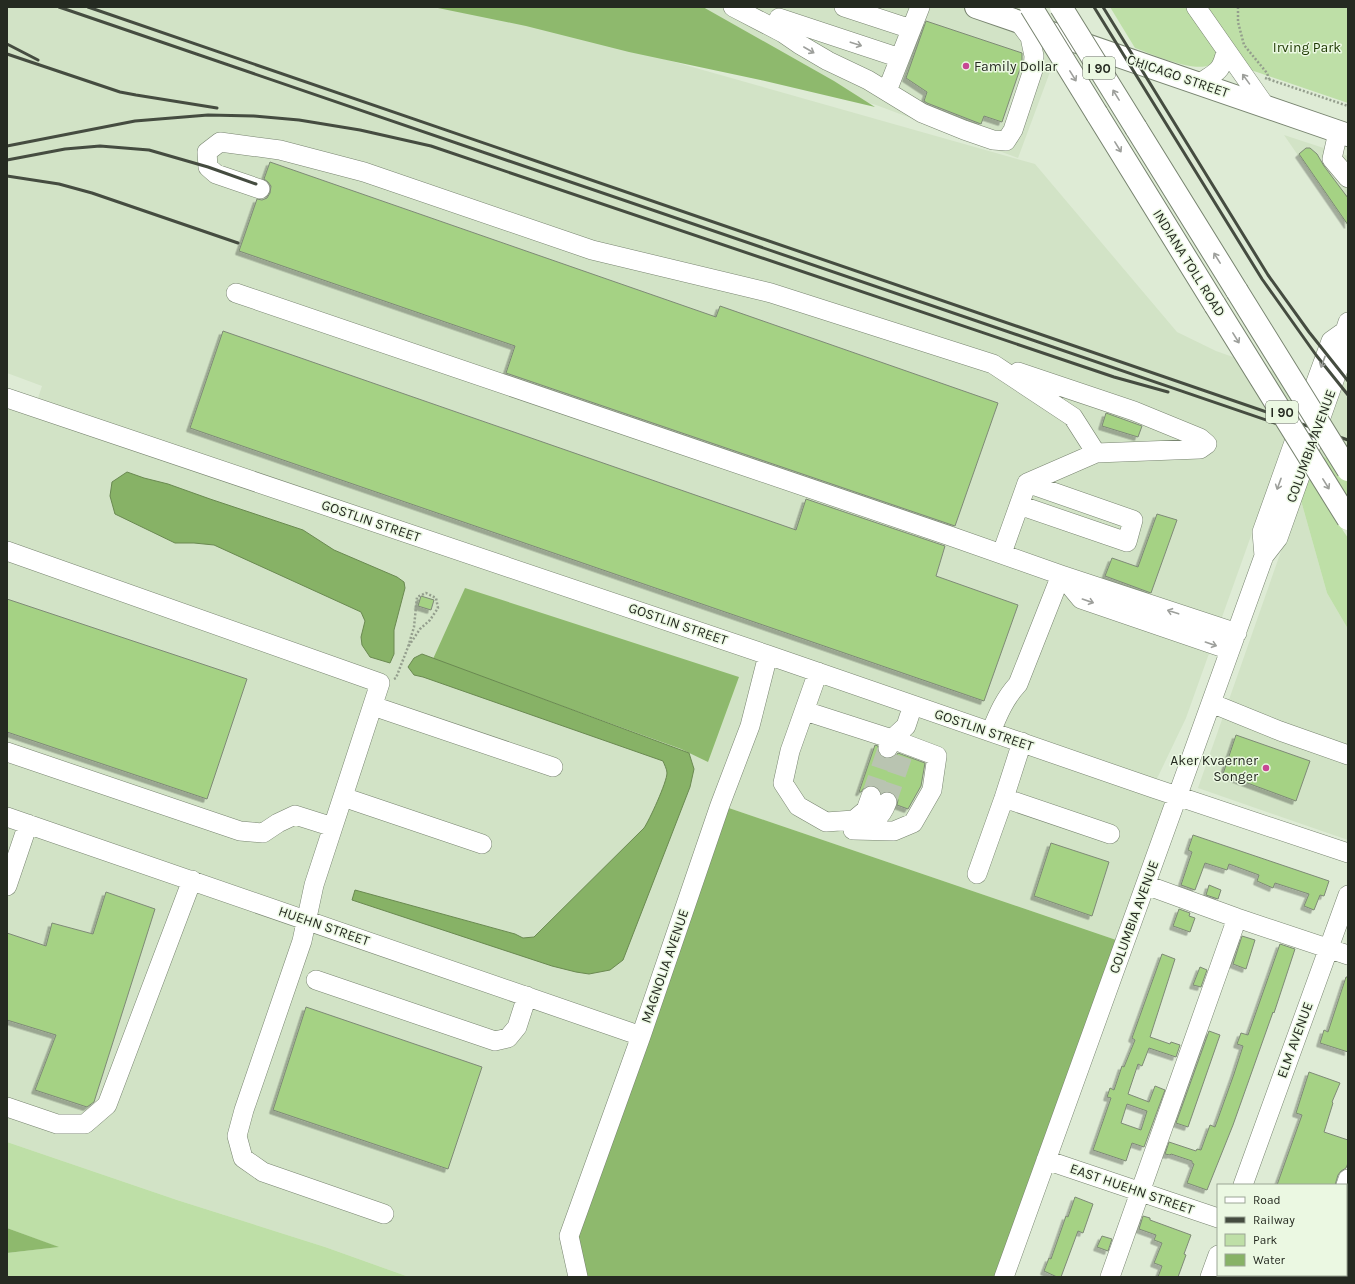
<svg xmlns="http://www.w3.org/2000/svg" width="1355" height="1284" viewBox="0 0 1355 1284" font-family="Karla,sans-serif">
  <defs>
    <filter id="shadow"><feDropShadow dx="-3.5" dy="3.5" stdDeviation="0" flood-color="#0004"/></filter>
  </defs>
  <rect width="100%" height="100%" fill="#deebd5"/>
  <!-- built -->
  <path fill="#d2e3c6" d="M7 7H480L1035 164 1177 332 1216 351 1304 382 1282 449 1186 718 1153 787 1178 795 1125 943 720 805 578 1277H409L325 1247 177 1200 7 1142V398L35 407 42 386 7 373Z
    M524 7H976L1063 37 1018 158 876 105Z
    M1284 135 1348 156V228Z
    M1348 372V465L1318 455Z
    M1300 497 1327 593 1348 629V840L1198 788Z"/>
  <!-- green -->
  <path fill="#bedfa7" d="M1110 7H1186L1215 51C1216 55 1216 57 1214 60 1207 79 1149 53 1135 48Z
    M1206 7H1348V103L1248 69Z
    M1318 455 1348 465V530L1342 529 1348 538V629L1327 593 1300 497Z
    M7 1142 177 1200 325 1247 409 1277H7V1253L58 1247 7 1228Z"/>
  <!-- forest -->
  <path fill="#8eb96d" d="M433 7H703L834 81 875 107 765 81 629 52 526 26Z
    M465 588 739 677 708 762 681 749 433 659Z
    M720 805 1125 943 1004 1277H578L569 1236Z
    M7 1228 59 1247 7 1253Z"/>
  <!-- water -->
  <path fill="#87b266" stroke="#6a8951" d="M127 472 144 478 168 484 210 499 303 530 334 550 397 577 404 582 405 588 394 630V654L390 663 370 657 362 645 361 637 365 621 361 612 214 545 194 543H175L115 514 110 496 112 482Z
    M422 654 689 753 694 769 690 787 623 960 610 970 589 974 576 972 552 966 352 900 355 890 515 934 523 938 534 937 644 828C649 821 667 782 667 773 667 769 664 764 663 761L423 677 414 675 408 667 414 658Z"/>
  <!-- building -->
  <path fill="#a5d284" stroke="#7e8a76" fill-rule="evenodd" filter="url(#shadow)" d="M926 21 1022 53V63L1002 122 984 116 981 124 927 103 924 101 927 92 906 78Z
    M1306 148H1310L1317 154 1324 166 1348 198V225L1299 154Z
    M270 162 716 317 720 306 998 403 955 526 506 373 515 346 239 251 257 199 262 200 267 198 270 193 271 186 268 182 264 179Z
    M223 331 796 530 806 499 945 546 936 576 1018 605 984 701 190 428Z
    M1106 413 1142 426 1138 437 1102 426Z
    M1157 514 1177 520 1151 593 1105 576 1112 558 1138 567Z
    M421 596 434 600 431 610 418 606Z
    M7 599 247 679 207 799 7 732Z
    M1236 735 1310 761 1296 801 1223 774Z
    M875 745 878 746 879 754 884 758 890 759 895 757 898 753 925 763 921 786 908 809 897 805 898 800 896 796 892 792 886 791 881 793 879 789 874 786 869 785 864 788 861 792H859Z
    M1193 835 1329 881 1324 896 1320 895 1314 910 1304 906 1309 894 1275 883 1273 888 1257 881 1259 875 1229 864 1227 870 1205 863 1195 890 1181 885 1192 852 1188 850Z
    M1051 843 1109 862 1092 916 1034 896Z
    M1209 885 1221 890 1218 899 1206 895Z
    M106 892 155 909 94 1102 87 1107 35 1090 56 1035 7 1020V933L46 946 52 923 93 934Z
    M1179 909 1190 913 1189 916 1195 918 1190 932 1173 926Z
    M1242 936 1255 940 1246 969 1233 964Z
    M1280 944 1295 949 1274 1013 1273 1012 1233 1125 1207 1190 1187 1183 1194 1164 1192 1163V1161L1171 1154 1170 1155 1165 1154 1169 1142 1196 1151 1197 1149 1201 1150 1210 1125 1215 1127 1234 1074 1243 1046 1237 1044 1241 1033 1248 1035Z
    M1162 954 1175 959 1150 1037 1170 1044 1171 1042 1180 1045 1176 1057 1149 1048 1142 1066 1138 1064 1128 1094 1149 1102 1155 1086 1165 1090 1144 1147 1132 1143 1126 1161 1093 1150 1111 1098 1107 1097 1110 1088 1114 1090 1122 1066 1124 1067 1135 1040 1132 1038ZM1127 1104 1147 1111 1141 1130 1121 1123Z
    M1200 967 1207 970 1201 987 1193 985Z
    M1346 977H1348V1052L1320 1043 1324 1030 1328 1032Z
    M306 1007 482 1067 448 1169 273 1110Z
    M1209 1031 1220 1035 1188 1127 1176 1123Z
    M1309 1072 1340 1083 1332 1102 1333 1103 1324 1132 1348 1140V1163L1346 1168 1341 1171 1338 1175 1335 1185H1277L1302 1115 1296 1113Z
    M1075 1197 1093 1204 1083 1233 1078 1231 1061 1277H1057L1044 1271 1049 1258 1051 1259 1066 1216 1068 1217Z
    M1143 1216 1150 1218V1220L1191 1235 1184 1254 1186 1255 1178 1277H1158L1162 1266 1154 1263 1162 1243 1154 1240 1156 1235 1139 1229Z
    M1102 1236 1112 1239 1108 1251 1097 1247Z"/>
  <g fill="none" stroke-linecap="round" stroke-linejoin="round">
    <!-- minor-tunnel -->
    <path stroke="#b9c4b1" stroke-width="19" stroke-dasharray="19 10" stroke-linecap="butt" d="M871 796 887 749
      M887 802 903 755"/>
    <defs>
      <path id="minor" d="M733 7 783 33 799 44 828 61 868 80 922 113 964 130 993 140 1006 141 1013 130 1033 70 1034 56 1030 37 1018 21
        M844 7 911 29
        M1196 7 1266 107
        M779 18 900 58
        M1199 84C1217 71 1221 73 1226 51
        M887 91 920 7
        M1338 132 1332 159 1348 178
        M260 189 216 174 208 167 207 152 220 142 280 150 364 172 592 250 771 293 993 364 1073 417 1096 453
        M236 293 950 536 1061 575 1237 633
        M1018 372 1134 411 1200 438 1207 444 1200 449 1096 453 1027 483
        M7 398 768 655 1153 788 1348 853
        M7 551 380 683 314 885 302 941 244 1110 237 1136 243 1158 263 1172 384 1214
        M1002 553 1027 483 1133 520 1127 542 1019 505
        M1264 556 1262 532 1298 431 1331 341 1345 331
        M1061 575 1081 599 1230 650
        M818 672 790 751 783 783 798 806 826 822 854 820 866 810 871 796
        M1211 703 1280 731 1348 755
        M373 706 553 767
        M805 711 892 739 937 756 932 790 913 823 894 831 853 830
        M991 732C998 714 1005 698 1018 684L1061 575
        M888 748 892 739 906 726 913 705
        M7 752 240 831 263 833 278 823 295 815 333 827
        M343 797 482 844
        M1004 798 1110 834
        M7 817 641 1036
        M856 829C873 822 881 819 887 802
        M977 874 1004 798 1022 742
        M1146 885 1237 918 1348 955
        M7 886 28 824
        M316 980 495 1041 508 1038 517 1027 527 996
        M7 1107 57 1124H85L107 1105 192 880
        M1046 1160 1218 1218
        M1243 1185 1348 895
        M1346 1185 1348 1179
        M1346 1262 1348 1263
        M578 1277 569 1236 641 1036 720 805 750 726 768 655
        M1004 1277 1264 556 1278 538 1346 347 1345 331 1348 322
        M1110 1277 1237 918
        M1210 1277 1218 1255
        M1313 1277 1314 1275"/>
      <path id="major" d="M976 7 1348 135"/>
      <path id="highway" d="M1097 114 1215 305
        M1136 128 1237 291"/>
    </defs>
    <!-- minor casing -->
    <use href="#minor" stroke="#788470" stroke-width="20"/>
    <!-- major casing -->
    <use href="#major" stroke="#788470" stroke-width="24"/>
    <!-- highway casing -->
    <use href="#highway" stroke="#788470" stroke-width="24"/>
    <!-- path -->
    <path stroke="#949e8d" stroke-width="2.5" stroke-dasharray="2 2" stroke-linecap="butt" d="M1238 7V22L1244 45 1267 73 1269 79
      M1265 78 1348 106
      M394 679 396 678 408 647 414 627 417 597 426 593 436 598 438 608 430 620 420 629 408 647"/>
    <!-- minor -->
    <use href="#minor" stroke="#fff" stroke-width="19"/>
    <!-- major -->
    <use href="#major" stroke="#fff" stroke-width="22"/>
    <!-- highway -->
    <use href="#highway" stroke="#fff" stroke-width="22"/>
    <!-- rail -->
    <path stroke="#454c40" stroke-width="3" d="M59 7 1348 448
      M88 7 1348 440
      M1094 7 1262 279 1316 355 1348 395
      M1103 7 1268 275 1309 332 1348 381
      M7 44 38 60
      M7 54 120 92 136 95 217 108
      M7 146 135 121 208 115 254 116 299 120 360 130 431 146 1114 377 1168 392
      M7 160 65 149 100 146 149 150 208 167 256 184
      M7 176 59 184 92 193 238 243"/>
    <defs>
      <path id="highway-bridge" d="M1031 7 1097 114
        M1061 7 1136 128
        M1237 291 1348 470
        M1215 305 1348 519"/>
    </defs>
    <!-- highway-bridge casing -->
    <use href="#highway-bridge" stroke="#788470" stroke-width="24" stroke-linecap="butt"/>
    <!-- highway-bridge -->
    <use href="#highway-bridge" stroke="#fff" stroke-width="22"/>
  </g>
  <!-- one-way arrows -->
  <defs><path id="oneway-shaft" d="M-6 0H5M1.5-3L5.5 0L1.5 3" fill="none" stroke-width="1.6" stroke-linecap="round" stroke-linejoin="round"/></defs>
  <g stroke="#9d9f9b">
    <use href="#oneway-shaft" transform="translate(856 44) rotate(18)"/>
    <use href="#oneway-shaft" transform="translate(809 50) rotate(30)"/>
    <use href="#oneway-shaft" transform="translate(1073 76) rotate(58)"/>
    <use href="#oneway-shaft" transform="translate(1246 79) rotate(-126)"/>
    <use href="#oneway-shaft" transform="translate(1116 95) rotate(-122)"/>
    <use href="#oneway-shaft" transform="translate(1118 147) rotate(58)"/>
    <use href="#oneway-shaft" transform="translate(1217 258) rotate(-122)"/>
    <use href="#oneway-shaft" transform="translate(1236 338) rotate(58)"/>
    <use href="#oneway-shaft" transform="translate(1323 362) rotate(110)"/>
    <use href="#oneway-shaft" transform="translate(1279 484) rotate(110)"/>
    <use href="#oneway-shaft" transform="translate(1326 484) rotate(58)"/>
    <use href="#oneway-shaft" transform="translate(1088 601) rotate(19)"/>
    <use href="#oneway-shaft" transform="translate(1173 612) rotate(-162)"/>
    <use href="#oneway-shaft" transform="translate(1211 644) rotate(19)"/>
  </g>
  <!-- markers -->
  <g fill="#c74894" stroke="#ebf8e2" stroke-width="1.5">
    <circle cx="966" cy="66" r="4"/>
    <circle cx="1266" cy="768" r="4"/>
  </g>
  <g text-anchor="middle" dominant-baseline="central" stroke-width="3" stroke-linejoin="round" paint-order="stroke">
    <!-- shield labels -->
    <g fill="#ebf8e2" stroke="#60685b" stroke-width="1">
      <rect x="1083" y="57" width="32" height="22" rx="3"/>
      <rect x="1266" y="401" width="32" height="22" rx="3"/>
    </g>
    <g font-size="13" font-weight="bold" fill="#252a21">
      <text x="1099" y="68">I 90</text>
      <text x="1282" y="412">I 90</text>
    </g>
    <!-- park labels -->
    <g font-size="14" fill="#1c3700" stroke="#ebf8e2">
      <text x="1307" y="47">Irving Park</text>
    </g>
    <!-- poi labels -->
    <g font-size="14" fill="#252a21" stroke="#ebf8e2" text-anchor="start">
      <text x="974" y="66">Family Dollar</text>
      <text x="1258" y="760" text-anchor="end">Aker Kvaerner<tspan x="1258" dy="16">Songer</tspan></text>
    </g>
    <!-- street labels -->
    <g font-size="14" fill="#252a21" stroke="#ebf8e2">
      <text transform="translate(1178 76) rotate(19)">CHICAGO STREET</text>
      <text transform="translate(1189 263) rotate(58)">INDIANA TOLL ROAD</text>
      <text transform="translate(1311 446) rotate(-70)">COLUMBIA AVENUE</text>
      <text transform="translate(371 521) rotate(19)">GOSTLIN STREET</text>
      <text transform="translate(678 624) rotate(19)">GOSTLIN STREET</text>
      <text transform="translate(984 730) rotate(19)">GOSTLIN STREET</text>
      <text transform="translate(1134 917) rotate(-70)">COLUMBIA AVENUE</text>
      <text transform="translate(324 926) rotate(19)">HUEHN STREET</text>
      <text transform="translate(665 966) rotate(-71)">MAGNOLIA AVENUE</text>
      <text transform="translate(1295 1040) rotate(-70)">ELM AVENUE</text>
      <text transform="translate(1132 1189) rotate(19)">EAST HUEHN STREET</text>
    </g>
  </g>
  <!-- border -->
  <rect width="1355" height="1284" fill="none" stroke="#252a21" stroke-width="16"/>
  <!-- legend -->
  <rect x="1217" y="1184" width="130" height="92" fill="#ebf8e2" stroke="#9ca695"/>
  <rect x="1225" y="1197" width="20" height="6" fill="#ffffff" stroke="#9ca695"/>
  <text x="1253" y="1204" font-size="12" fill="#252a21">Road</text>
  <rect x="1225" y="1217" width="20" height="6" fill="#454c40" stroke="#9ca695"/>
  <text x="1253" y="1224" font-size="12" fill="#252a21">Railway</text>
  <rect x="1225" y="1234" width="20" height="12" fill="#bedfa7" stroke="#9ca695"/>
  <text x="1253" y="1244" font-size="12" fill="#252a21">Park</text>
  <rect x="1225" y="1254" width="20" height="12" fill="#87b266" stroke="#9ca695"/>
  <text x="1253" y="1264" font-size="12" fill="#252a21">Water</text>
</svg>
